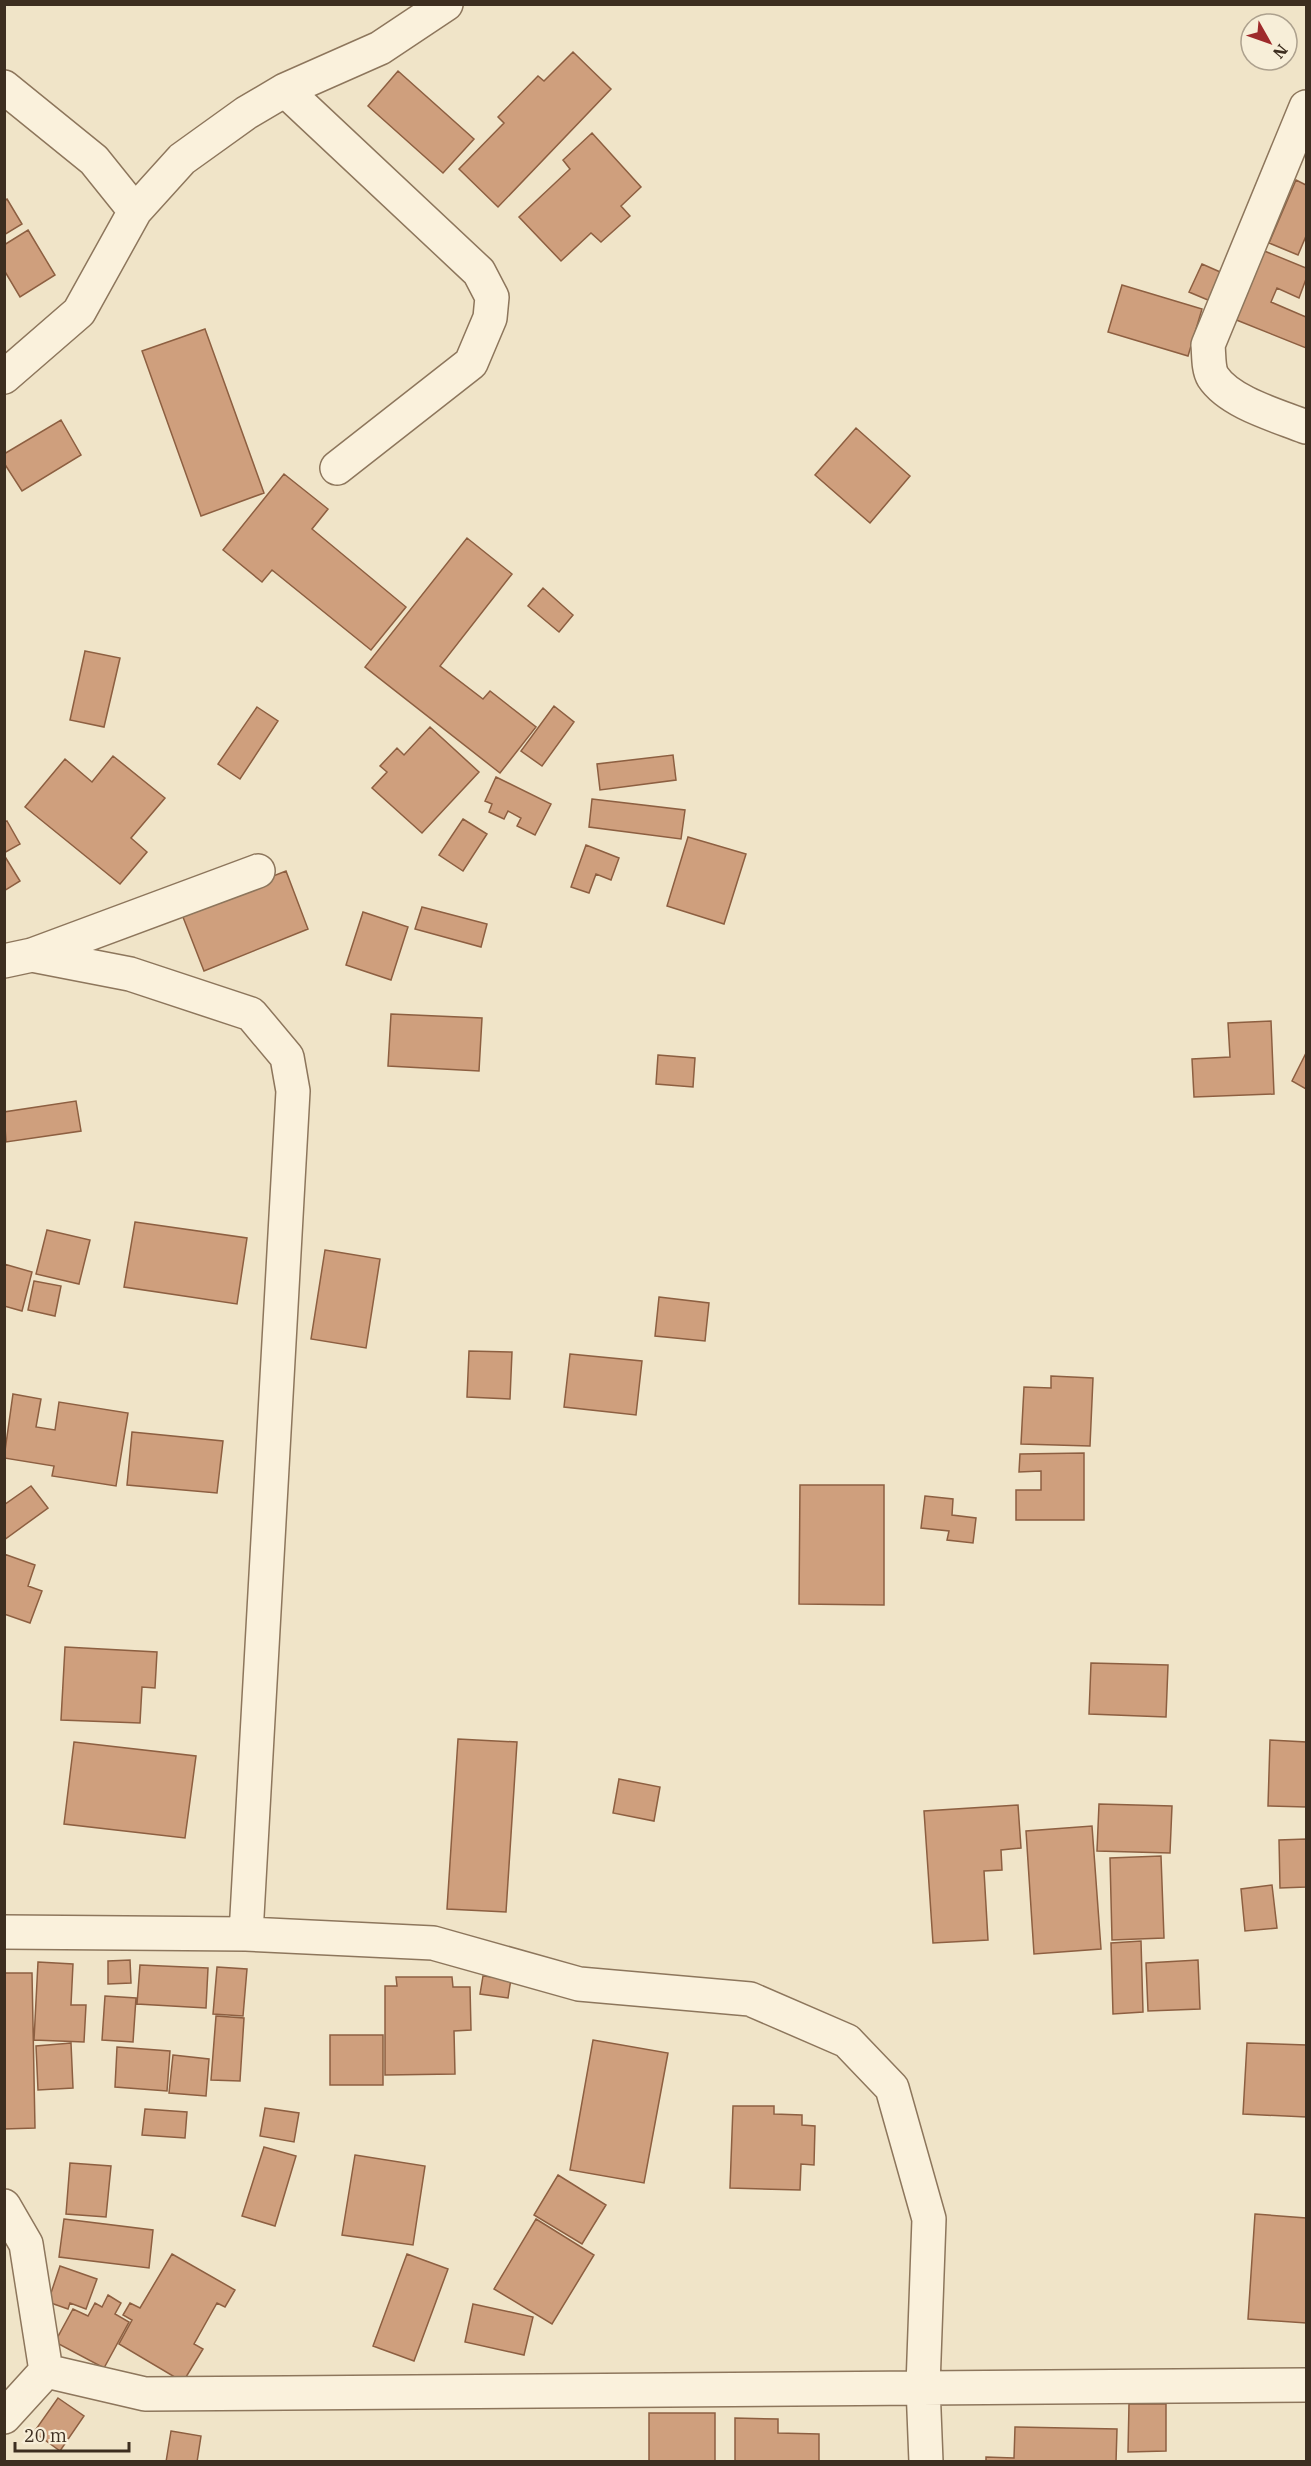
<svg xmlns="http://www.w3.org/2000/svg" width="1311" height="2466" viewBox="0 0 1311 2466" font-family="'IBM Plex Serif',serif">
  <rect width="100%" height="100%" fill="#f0e4c8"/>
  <!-- building -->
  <path fill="#cf9f7d" stroke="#8d5f41" stroke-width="1.5" d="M573 52 611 89 498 207 459 169 504 123 498 117 538 76 544 81Z
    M398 71 474 139 443 173 368 106Z
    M592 133 641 187 621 206 630 216 601 242 591 233 561 261 519 217 570 169 563 160Z
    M1296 180 1306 185V236L1298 255 1269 243Z
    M7 199 22 224 4 235V201Z
    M28 230 55 275 20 297 4 270V245Z
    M1262 250 1306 268V279L1299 298 1277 288 1271 302 1306 317V348L1234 319Z
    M1202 264 1227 275 1215 303 1189 292Z
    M1122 285 1202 309 1188 356 1108 332Z
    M205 329 264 493 201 516 142 351Z
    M61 420 81 455 22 491 4 463V454Z
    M856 428 910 476 870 523 815 475Z
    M284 474 328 509 312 529 406 607 371 650 272 570 262 582 223 550Z
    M467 538 512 574 440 666 483 699 490 691 536 727 500 773 365 667Z
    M543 588 573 615 559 632 528 606Z
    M85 651 120 658 104 727 70 720Z
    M554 706 574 722 542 766 521 751Z
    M257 707 278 721 240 779 218 764Z
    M430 727 479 772 422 833 372 788 387 772 380 766 397 748 404 755Z
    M673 755 676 780 600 790 597 764Z
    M113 756 165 798 131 838 147 852 120 884 25 807 65 759 92 782Z
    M496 777 551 804 535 835 517 826 521 818 508 811 504 819 489 812 492 804 485 801Z
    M592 799 685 810 681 839 589 827Z
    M463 819 487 834 463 871 439 855Z
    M7 821 20 844 4 853V822Z
    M688 837 746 854 724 924 667 906Z
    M586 845 619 858 611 880 596 874 589 893 571 887Z
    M4 855 20 881 4 891Z
    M286 871 308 929 204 971 181 912Z
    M422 907 487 924 481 947 415 929Z
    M363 912 408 927 391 980 346 965Z
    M391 1014 482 1018 479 1071 388 1066Z
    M1271 1021 1274 1094 1194 1097 1192 1059 1230 1057 1228 1023Z
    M1306 1053V1089L1292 1081Z
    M658 1055 695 1058 693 1087 656 1084Z
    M76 1101 81 1131 6 1142 4 1112Z
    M135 1222 247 1238 237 1304 124 1287Z
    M47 1230 90 1240 79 1284 36 1274Z
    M325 1250 380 1259 366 1348 311 1339Z
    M4 1264 32 1272 22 1311 4 1306Z
    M34 1281 61 1286 55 1316 28 1310Z
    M659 1297 709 1303 705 1341 655 1336Z
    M469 1351 512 1352 510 1399 467 1397Z
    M570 1354 642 1361 636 1415 564 1407Z
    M1051 1376 1093 1378 1090 1446 1021 1444 1024 1387 1051 1388Z
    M13 1394 41 1399 36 1427 55 1430 59 1402 128 1413 116 1486 52 1476 54 1466 4 1458Z
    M132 1432 223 1441 217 1493 127 1485Z
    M1084 1453V1520H1016V1490H1041V1471L1019 1472 1020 1454Z
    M800 1485H884V1605L799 1604Z
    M31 1486 48 1508 4 1540V1505Z
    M925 1496 953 1499 952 1515 976 1518 973 1543 947 1540 949 1531 921 1528Z
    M4 1554 35 1565 28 1586 42 1591 30 1623 4 1614Z
    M65 1647 157 1652 155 1688 142 1687 140 1723 61 1720Z
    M1091 1663 1168 1665 1166 1717 1089 1714Z
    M458 1739 517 1742 506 1912 447 1909Z
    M1270 1740 1306 1742V1807L1268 1806Z
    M74 1742 196 1756 185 1838 64 1824Z
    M619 1779 660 1787 654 1821 613 1813Z
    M1099 1804 1172 1806 1170 1853 1097 1851Z
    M1018 1805 1021 1848 1001 1850 1002 1870 984 1871 988 1940 933 1943 924 1811Z
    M1092 1826 1101 1949 1034 1954 1026 1831Z
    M1306 1839V1887L1280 1888 1279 1840Z
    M1161 1856 1164 1938 1112 1940 1110 1858Z
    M1272 1885 1277 1928 1245 1931 1241 1889Z
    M1141 1941 1143 2012 1113 2014 1111 1943Z
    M130 1960 131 1983 108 1984V1961Z
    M1198 1960 1200 2009 1148 2011 1146 1963Z
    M38 1962 73 1964 71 2005H86L84 2042 34 2040Z
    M140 1965 208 1968 206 2008 137 2004Z
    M217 1967 247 1969 243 2016 213 2014Z
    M4 1973H32L35 2128 4 2129Z
    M483 1976 511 1979 508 1998 480 1994Z
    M396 1977H452L453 1987H470L471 2030 454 2031 455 2074 385 2075V1986H397Z
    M105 1996 136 1998 133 2042 102 2040Z
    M216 2016 244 2018 240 2081 211 2080Z
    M330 2035H383V2085H330Z
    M593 2040 668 2053 644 2183 570 2170Z
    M71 2043 73 2088 38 2090 36 2046Z
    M1247 2043 1306 2045V2117L1243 2114Z
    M117 2047 170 2051 167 2091 115 2087Z
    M173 2055 209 2059 206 2096 169 2093Z
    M733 2106H774V2114L802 2115V2125L815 2126 814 2165 801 2164 800 2190 730 2188Z
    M265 2108 299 2113 294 2142 260 2136Z
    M145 2109 187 2112 185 2138 142 2135Z
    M264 2147 296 2156 275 2226 242 2216Z
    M355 2155 425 2166 413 2245 342 2235Z
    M70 2163 111 2166 106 2217 66 2214Z
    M558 2175 606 2205 582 2244 534 2215Z
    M1255 2214 1306 2218V2323L1248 2319Z
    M64 2219 153 2230 149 2268 59 2257Z
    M536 2219 594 2255 552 2324 494 2289Z
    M172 2254 235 2290 225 2307 217 2303 194 2344 203 2349 183 2382 119 2344 132 2320 123 2315 130 2303 140 2308Z
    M407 2254 448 2269 414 2361 373 2346Z
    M60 2266 97 2279 86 2309 70 2303 68 2309 48 2302Z
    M108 2295 121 2303 115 2314 129 2322 104 2368 55 2342 73 2309 88 2316 95 2303 102 2307Z
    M473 2304 533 2317 524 2355 465 2342Z
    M58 2398 84 2416 60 2451 34 2432Z
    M1129 2404H1166V2451L1128 2452Z
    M649 2413H715V2462H649Z
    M735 2418 778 2419V2433L819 2434V2462H735Z
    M1015 2427 1117 2429 1116 2462H986V2457L1014 2458Z
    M171 2431 201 2436 197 2462H166Z"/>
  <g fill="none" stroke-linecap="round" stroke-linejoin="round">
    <defs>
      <path id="minor" d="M4 87 94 160 135 211
        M285 90 479 272 492 297 490 318 471 363 337 468
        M1306 107 1208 345C1209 354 1208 369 1213 377 1230 403 1279 416 1306 427
        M4 377 79 312 135 211 182 159 246 113 285 90 380 48 446 4
        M4 961 32 955 258 871
        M4 1932 246 1934 293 1091 287 1057 251 1014 130 974 32 955
        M246 1934 433 1943 579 1984 750 1999 847 2041 892 2088 929 2219 923 2386 926 2462
        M4 2206 26 2244 46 2371 145 2394 1306 2385
        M4 2417 46 2371"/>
    </defs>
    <!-- minor casing -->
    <use href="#minor" stroke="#8d765c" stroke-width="36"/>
    <!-- minor -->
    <use href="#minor" stroke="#faf1dc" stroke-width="33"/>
  </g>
  <!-- border -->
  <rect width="1311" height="2466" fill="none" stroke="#3d2e20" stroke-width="12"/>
  <!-- north arrow -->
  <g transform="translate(1269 42) rotate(130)"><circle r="28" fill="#f7eed8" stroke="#ada18e" stroke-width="1.5"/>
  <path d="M0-4.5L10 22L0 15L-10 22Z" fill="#9e2a2b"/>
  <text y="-9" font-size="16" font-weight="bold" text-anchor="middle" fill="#3d2e20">N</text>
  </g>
  <!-- scale -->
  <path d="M15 2442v9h114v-9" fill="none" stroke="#3d2e20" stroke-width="3"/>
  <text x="24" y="2442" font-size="18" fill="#3d2e20" stroke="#f7eed8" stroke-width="4.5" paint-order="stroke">20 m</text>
</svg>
